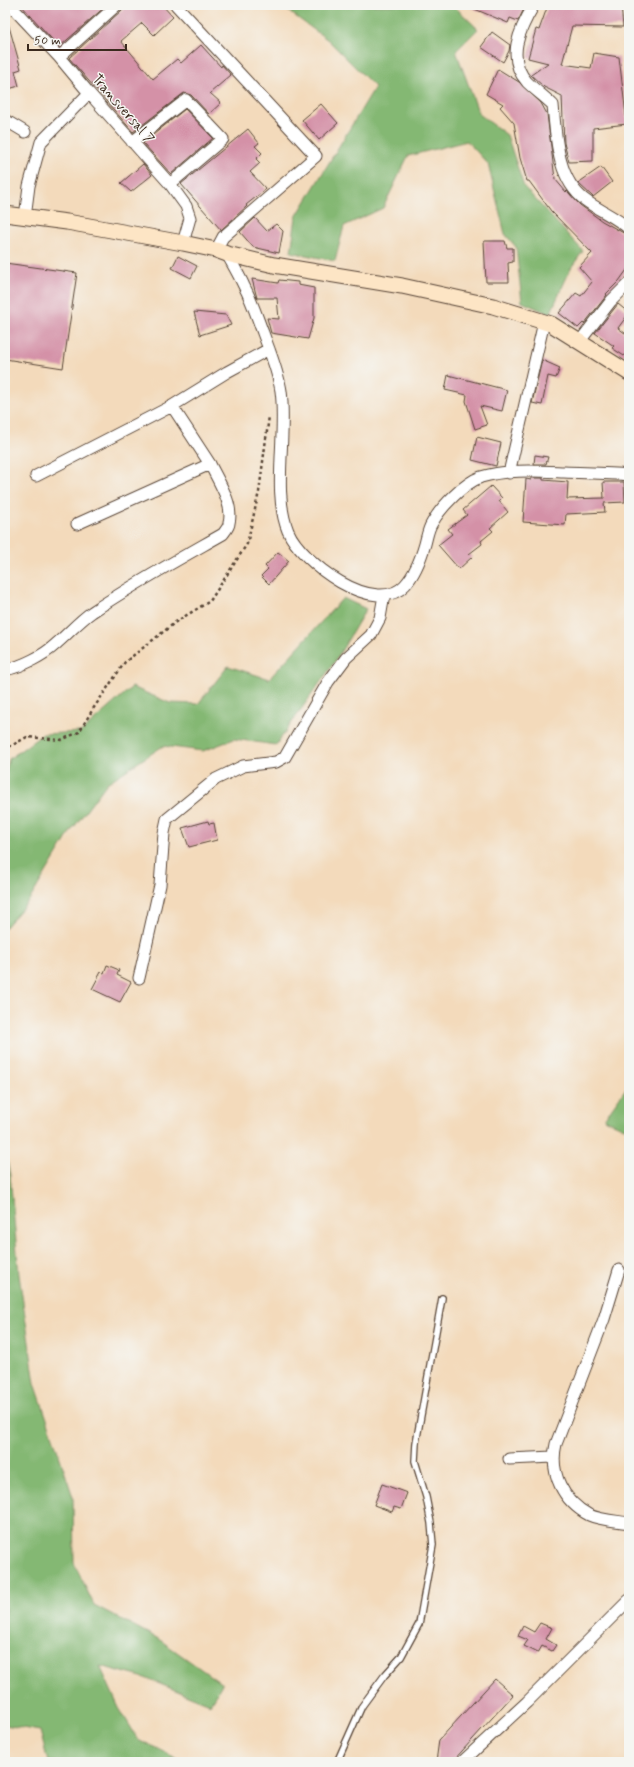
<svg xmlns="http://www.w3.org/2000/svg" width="634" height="1767" viewBox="0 0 634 1767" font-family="Mynerve,sans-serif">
  <rect width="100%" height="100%" fill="#f6f6f2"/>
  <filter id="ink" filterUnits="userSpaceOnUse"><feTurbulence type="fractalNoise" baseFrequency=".025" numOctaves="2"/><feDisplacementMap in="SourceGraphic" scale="8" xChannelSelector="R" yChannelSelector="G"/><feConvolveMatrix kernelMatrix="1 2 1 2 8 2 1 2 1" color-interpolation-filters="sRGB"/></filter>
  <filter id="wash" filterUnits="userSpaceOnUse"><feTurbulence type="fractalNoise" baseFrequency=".012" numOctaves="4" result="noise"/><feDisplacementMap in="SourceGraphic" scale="16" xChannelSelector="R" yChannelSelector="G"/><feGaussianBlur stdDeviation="0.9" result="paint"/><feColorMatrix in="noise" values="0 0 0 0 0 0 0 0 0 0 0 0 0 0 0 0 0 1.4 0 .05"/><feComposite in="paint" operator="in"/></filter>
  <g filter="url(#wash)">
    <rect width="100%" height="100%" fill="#f3dabb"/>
    <!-- forest -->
    <path fill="#84b873" stroke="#607148" d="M280 5H453L478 29 456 51 479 114 507 135 524 187 583 251 571 268 550 314 522 302 516 247 505 234 488 164 467 141 408 156 383 208 344 226 335 261 291 252 296 217 375 87 328 40Z
      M343 598 366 609 336 660 276 745 234 739 203 751 163 746 107 783 71 831 30 899 5 928V775L9 759 43 734 81 732 132 687 170 703 198 704 228 666 269 679Z
      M629 1084V1130L604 1119Z
      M5 1151 10 1175 19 1275 35 1383 73 1497 74 1563 94 1605 157 1638 222 1684 210 1704 145 1678 100 1666 119 1708 138 1739 184 1762H48L40 1731 5 1725Z"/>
    <g id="blocks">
      <!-- building -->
      <path fill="#d491a7" d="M21 5H107L59 47Z
        M124 5H162L173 17 154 35 142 23 121 41 153 79 177 59 181 63 201 45 221 67 222 65 231 75 210 93 221 103 209 114 191 95 184 93 133 132 69 58 122 10Z
        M465 5H526L518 21 510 18 508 23Z
        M548 5H621L623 27 572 26 562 64 591 68 594 53 619 57 627 124 593 128V161L569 162 564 143 562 96 544 87 531 75 548 63 528 58 536 29 539 30Z
        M8 23 21 69 15 71 19 86 5 90V24Z
        M492 32 510 45 509 51 503 62 481 47Z
        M498 69 519 82 541 103 547 114 555 179 566 192 567 191 580 205 602 221 629 236V267L619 281 606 294 607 295 584 324 583 323 578 328 559 313 576 293 581 296 592 282 579 267 592 253 551 211 529 181H527L520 158 514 123 500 107 503 104 486 94Z
        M321 104 338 123 319 140 302 120Z
        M185 109 213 138 171 174 143 143Z
        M248 129 259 143 255 146 262 153 256 159 260 163 250 172 266 189 246 205 247 206 221 230 181 184Z
        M143 164 152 175 131 192 121 183Z
        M601 167 612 182 593 197 578 183Z
        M255 218 267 231 276 224 283 231 279 253 253 247 240 232Z
        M484 241H505L507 248H513V262L508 263 509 282H486Z
        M178 256 197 266 191 278 172 268Z
        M5 263 77 273 63 368 5 359Z
        M252 279 278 283 279 280 298 282V285L314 288V318L308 339 271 333 267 318 279 319 277 298H257Z
        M618 304 629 313 618 328 629 336V350L624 356 612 348 614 346 595 333Z
        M194 312 226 315 231 325 200 335Z
        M542 360 560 368 556 378 548 376 542 405 532 403Z
        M448 375 507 390 502 411 480 406 487 425 475 429 466 401 467 395 445 390Z
        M477 437 501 443 496 466 472 460Z
        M535 455 548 457 546 464H534Z
        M531 478H543V480L568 482 567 499 604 498 603 482H624L625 502 604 503 605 512 566 514 565 525 523 522 526 479 531 480Z
        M491 486 502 498 499 501 508 512 490 528 493 531 481 541 482 544 469 554 472 557 459 569 438 545 452 534 448 529 467 515 463 510Z
        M278 552 289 561 269 584 261 576 268 569 265 566Z
        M208 821 209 824 214 823 217 840 189 847 182 828Z
        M107 965 119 970 117 975 131 982 120 1002 92 989 101 972 104 973Z
        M382 1484 407 1493 401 1509 394 1507 392 1512 374 1505Z
        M540 1623 552 1628 546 1639 556 1645 552 1651 542 1646 538 1653 524 1646 528 1640 518 1636 523 1626 534 1632Z
        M495 1679 513 1695 452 1762H436L439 1740Z"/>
    </g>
  </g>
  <g filter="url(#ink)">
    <use href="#blocks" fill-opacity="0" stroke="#574436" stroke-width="1"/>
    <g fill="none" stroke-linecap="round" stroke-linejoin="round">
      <defs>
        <path id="lane" d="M337 1762 362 1706 384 1676 401 1657 419 1624 433 1545 431 1523 426 1497 415 1461 416 1443 442 1298"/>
        <path id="street" d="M10 5 59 57 89 93 170 184 186 206 190 218 183 243
          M176 5 316 156 223 237 216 250
          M534 5C519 30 506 58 527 82 535 90 545 97 553 105 556 137 557 179 585 200 598 210 618 218 629 229
          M59 57 117 5
          M5 120 25 132
          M132 142 186 100 223 139 170 184
          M25 217 29 186 41 142 89 93
          M227 254C233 265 239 275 244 286 252 301 257 317 263 333 270 352 278 371 281 391 287 434 272 492 288 531 301 562 375 618 405 585 415 574 421 558 425 544 427 537 428 529 432 523 441 507 464 483 481 477 507 469 537 471 564 472 586 473 607 473 629 475
          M580 341 611 301 629 283
          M509 473 544 322
          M36 476 172 406 227 372 269 349
          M77 524 210 464 172 406
          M5 670C23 666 43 656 56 644 69 633 78 622 92 612 135 583 179 559 223 534 225 531 229 527 229 523 234 504 218 481 210 464
          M139 978 160 885 164 833 167 819 216 779 243 766 276 762 285 757 328 682 346 658 371 635 380 618 384 595
          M619 1270 604 1319 556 1444C549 1473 563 1501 589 1515 600 1520 617 1521 629 1523
          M509 1459 553 1457
          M462 1762 527 1702 629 1600"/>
        <path id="secondary" d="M5 214 67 222 183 243 216 250 227 254 274 265 402 286 493 306 551 324 629 373"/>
      </defs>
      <!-- lane casing -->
      <use href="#lane" stroke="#574436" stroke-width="8"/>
      <!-- street casing -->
      <use href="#street" stroke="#574436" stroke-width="13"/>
      <!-- secondary casing -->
      <use href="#secondary" stroke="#574436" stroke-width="17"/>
      <!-- path -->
      <path stroke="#574436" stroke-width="2.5" stroke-dasharray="3 3" stroke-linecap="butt" d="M5 752 9 747 27 737 61 740 79 732 93 709 125 662 177 621 210 601 247 544 259 492 269 416"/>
      <!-- lane -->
      <use href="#lane" stroke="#fff" stroke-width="5.5"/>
      <!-- street -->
      <use href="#street" stroke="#fff" stroke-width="11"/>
      <!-- secondary -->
      <use href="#secondary" stroke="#fde5c5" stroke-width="15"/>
    </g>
  </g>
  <g text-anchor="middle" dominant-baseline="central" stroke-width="3" stroke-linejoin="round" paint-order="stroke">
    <!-- street labels -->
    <g font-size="14" fill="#3b2a1e" stroke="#f6f6f2">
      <text transform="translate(123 109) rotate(49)">Transversal 7</text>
    </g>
  </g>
  <!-- margin -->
  <rect width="634" height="1767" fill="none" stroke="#f6f6f2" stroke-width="20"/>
  <!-- scale -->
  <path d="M28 44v6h98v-6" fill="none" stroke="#3b2a1e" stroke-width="2"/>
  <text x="34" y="44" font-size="12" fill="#3b2a1e" stroke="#f6f6f2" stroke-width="3" paint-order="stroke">50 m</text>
</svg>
